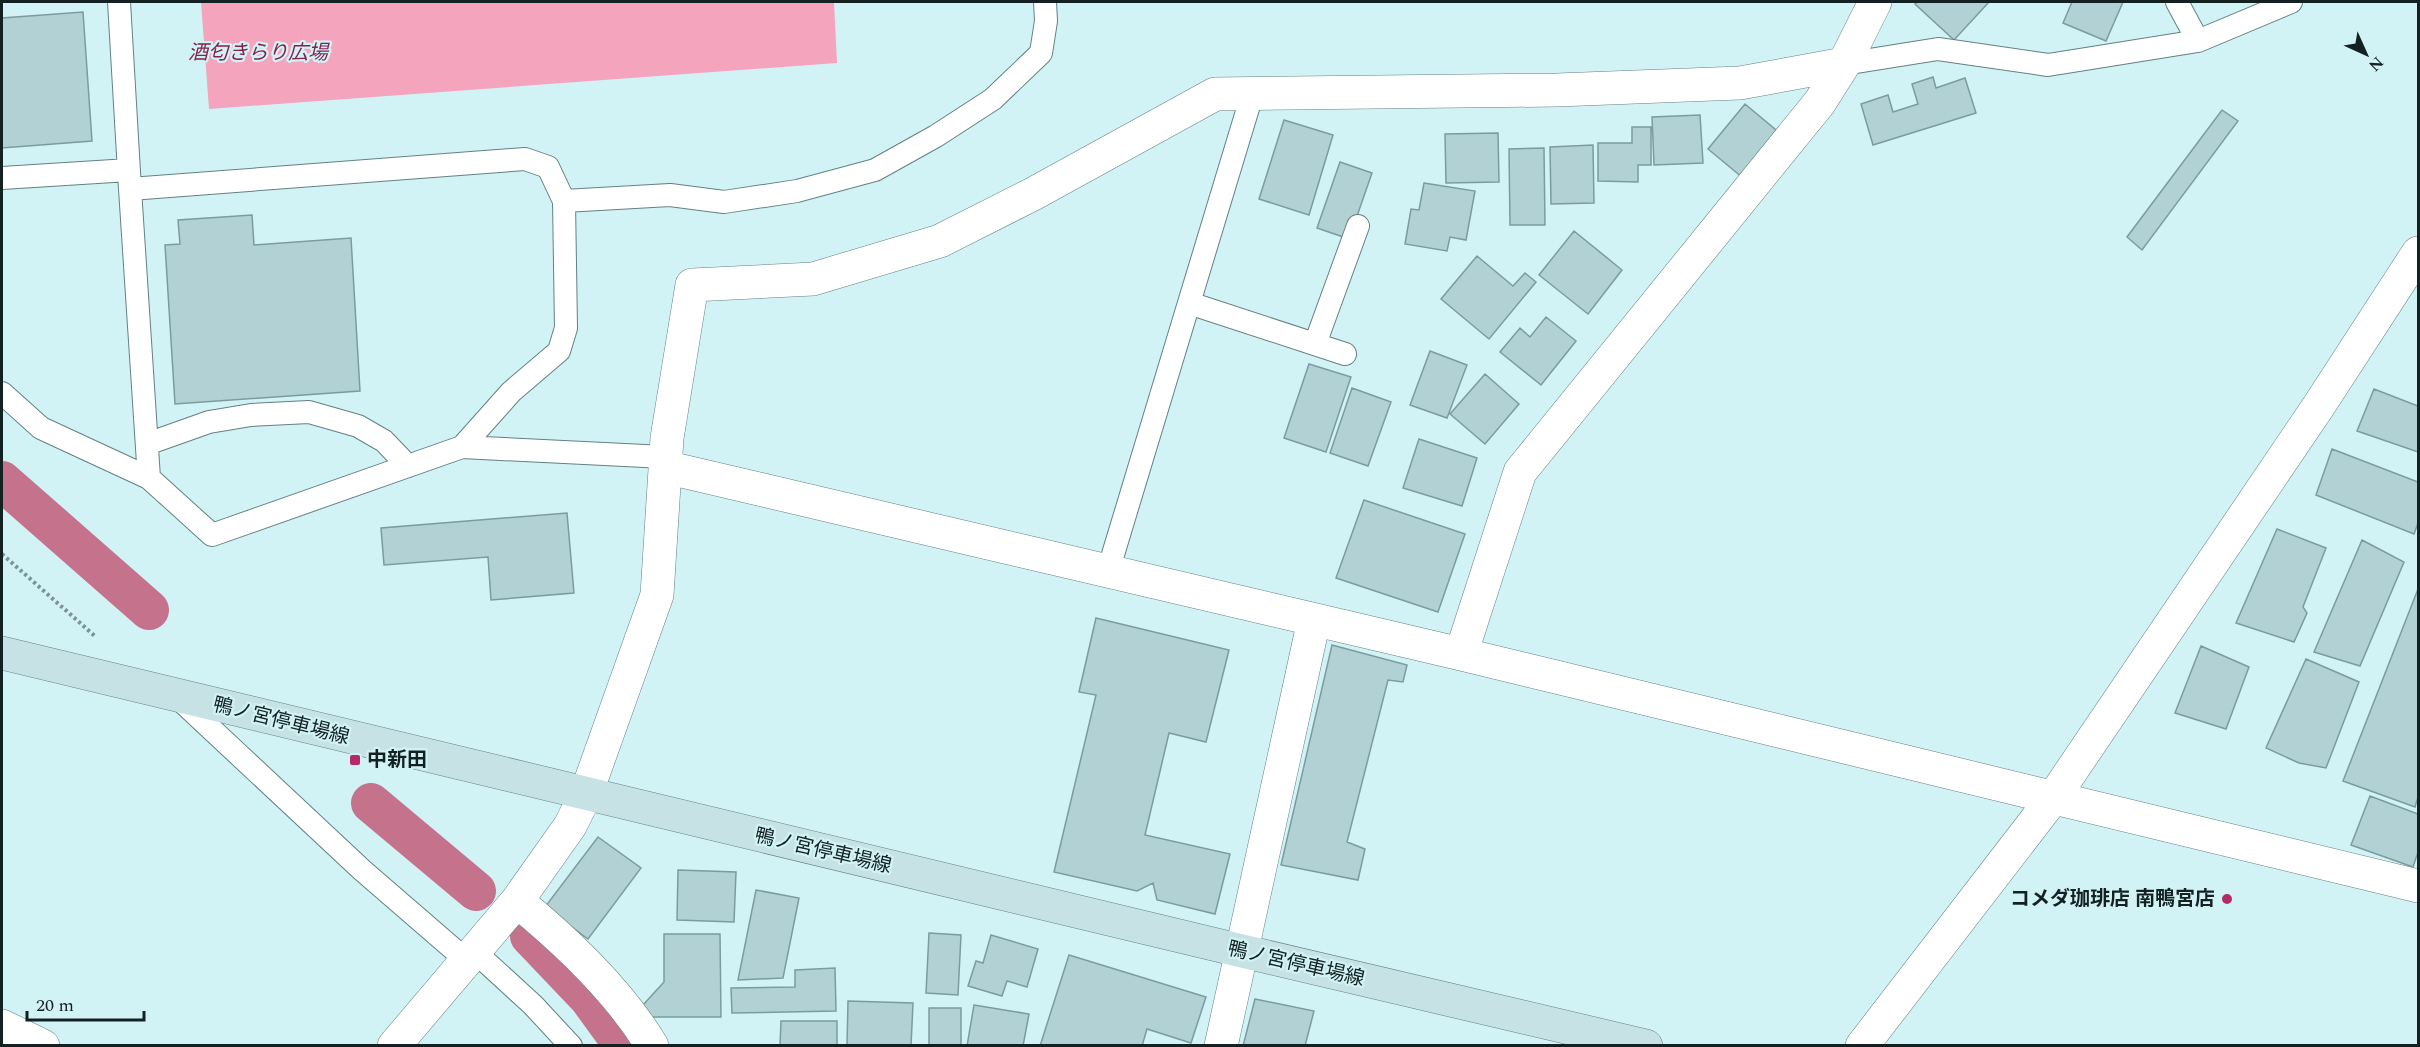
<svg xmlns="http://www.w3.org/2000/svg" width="2420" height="1047" viewBox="0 0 2420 1047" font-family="Spectral,'Noto Sans JP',serif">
  <rect width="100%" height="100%" fill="#d2f3f6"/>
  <!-- green -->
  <path fill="#f4a4bd" d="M201 2H834L837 63 209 109Z"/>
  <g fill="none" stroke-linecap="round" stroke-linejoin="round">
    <!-- canal -->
    <path stroke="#c5728d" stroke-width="40" d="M2 481 149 610
      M371 803 476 891
      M530 936 589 998 624 1046"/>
  </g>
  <!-- building -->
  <path fill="#b2d1d5" stroke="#7c9b9e" stroke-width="1.5" d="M1918 2H1989L1954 40 1915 4Z
    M2072 2H2123L2106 41 2063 23Z
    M83 12 92 141 2 148V18Z
    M1933 77 1936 88 1965 78 1976 113 1873 145 1861 104 1888 95 1893 112 1918 104 1912 84Z
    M1745 104 1781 134 1743 178 1708 149Z
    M2222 110 2238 121 2142 250 2127 237Z
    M1700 115 1703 163 1654 165 1652 117Z
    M1284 120 1333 135 1309 215 1259 199Z
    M1632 127H1651V165H1638V182L1598 181V143H1632Z
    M1498 133 1499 182 1446 183 1445 134Z
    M1593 145 1594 203 1551 204 1550 147Z
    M1544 148 1545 225H1510L1509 149Z
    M1340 162 1372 173 1349 239 1317 228Z
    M1424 183 1475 191 1466 240 1450 237 1447 251 1405 244 1411 209 1419 210Z
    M252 215 254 245 351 238 360 391 175 404 165 245 180 244 178 220Z
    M1574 231 1622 270 1588 314 1539 275Z
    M1477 256 1513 286 1525 273 1536 282 1489 339 1441 299Z
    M1546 317 1576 341 1541 385 1500 352 1520 328 1530 337Z
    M1430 351 1467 365 1447 418 1410 405Z
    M1309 364 1351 377 1326 452 1284 438Z
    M1485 374 1519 404 1485 444 1450 414Z
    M1352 388 1391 402 1368 466 1330 453Z
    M2374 389 2418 406V452L2357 431Z
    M1419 439 1477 458 1462 506 1403 488Z
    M2332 449 2418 482V523L2414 534 2316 495Z
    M1364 500 1465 534 1438 612 1336 578Z
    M567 513 574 593 491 600 488 557 384 565 381 528Z
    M2277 529 2326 548 2303 607 2307 613 2294 642 2236 623Z
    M2362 540 2404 562 2360 666 2314 652Z
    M2418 589V797L2415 807 2343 781Z
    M1096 618 1229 650 1206 742 1169 733 1145 835 1230 854 1215 914 1157 900 1153 883 1137 891 1054 872 1096 695 1079 692Z
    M1332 645 1407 665 1403 682 1388 680 1347 842 1365 849 1358 880 1281 865Z
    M2201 646 2249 667 2226 729 2175 713Z
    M2306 659 2359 682 2326 768 2299 763 2266 748Z
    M2370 796 2418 814V852L2413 867 2351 845Z
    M598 837 641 868 588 939 545 907Z
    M678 870 736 872 734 922 677 920Z
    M756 890 799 898 783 978 738 980Z
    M929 933 961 935 958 995 926 993Z
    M664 934H720L721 1017H632L664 982Z
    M991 935 1038 949 1027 987 1007 981 1002 996 968 986 976 961 983 963Z
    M1069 955 1206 997 1191 1043 1147 1029 1142 1046H1040Z
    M835 968 836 1011 732 1013 731 988 795 987V970Z
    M1255 999 1314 1011 1305 1046H1243Z
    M848 1001 913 1003 911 1046H847Z
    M974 1005 1029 1014 1023 1046H967Z
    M929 1008H961V1046H929Z
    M781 1021H837V1046H780Z"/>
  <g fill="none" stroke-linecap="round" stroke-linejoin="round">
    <defs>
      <path id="lane" d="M119 2 130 189 525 159 548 167 564 201 566 328 559 351 511 392 462 447
        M2177 2 2198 41
        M1844 64 1938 49 2048 65 2198 41 2291 2
        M1252 95 1189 303 1345 354
        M2 178 129 170
        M130 189 149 478 212 535 462 447 665 457
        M564 201 670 195 724 202 797 191 875 170 936 136 993 99 1041 53 1046 21 1045 2
        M1315 344 1358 226
        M2 393 41 428 149 478
        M147 444 209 422 251 415 309 412 358 426 384 441 408 466
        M1108 571 1189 303
        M177 697 362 870 466 960
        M474 951 533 1005 571 1046"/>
      <path id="street" d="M665 467 1461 654 2418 886
        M1461 654 1520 472 1820 102 1844 64
        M517 901C566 941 619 991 652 1046
        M2 1026 43 1046
        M394 1046 517 901 570 826 586 794 657 595 667 438 692 285 813 279 940 241 1033 194 1215 94 1557 90 1740 83 1844 64 1875 2
        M1221 1046 1314 620
        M1862 1046 2053 798 2318 407 2418 253"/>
      <path id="secondary" d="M2 653 1242 951 1646 1046"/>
    </defs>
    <!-- lane casing -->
    <use href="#lane" stroke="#638184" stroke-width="24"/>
    <!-- street casing -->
    <use href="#street" stroke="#638184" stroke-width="34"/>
    <!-- secondary casing -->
    <use href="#secondary" stroke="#638184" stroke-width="34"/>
    <!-- path -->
    <path stroke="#7c9395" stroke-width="4" stroke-dasharray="3 3" stroke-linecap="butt" d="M2 554 96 637"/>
    <!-- lane -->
    <use href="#lane" stroke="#fff" stroke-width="22"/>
    <!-- street -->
    <use href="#street" stroke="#fff" stroke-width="33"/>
    <!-- secondary -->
    <use href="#secondary" stroke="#c6e2e4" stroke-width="33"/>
  </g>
  <!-- markers -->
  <g fill="#b42966" stroke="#d2f3f6" stroke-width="2">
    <rect x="349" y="754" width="12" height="12" rx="3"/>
    <circle cx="2227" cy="899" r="6"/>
  </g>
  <g text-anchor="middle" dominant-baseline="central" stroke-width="4.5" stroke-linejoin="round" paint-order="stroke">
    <!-- park labels -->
    <g font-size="20" font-style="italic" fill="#84214b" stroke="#d2f3f6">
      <text x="258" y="53">酒匂きらり広場</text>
    </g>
    <!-- street labels -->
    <g font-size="20" fill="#142122" stroke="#d2f3f6">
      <text transform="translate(281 721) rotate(14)">鴨ノ宮停車場線</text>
      <text transform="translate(823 851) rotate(13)">鴨ノ宮停車場線</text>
      <text transform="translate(1296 964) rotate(13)">鴨ノ宮停車場線</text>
    </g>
    <!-- poi labels -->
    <g font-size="20" font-weight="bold" fill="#142122" stroke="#d2f3f6" text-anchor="start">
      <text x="367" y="760">中新田</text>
      <text x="2215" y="899" text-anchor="end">コメダ珈琲店 南鴨宮店</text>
    </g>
  </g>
  <!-- border -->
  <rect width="2420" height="1047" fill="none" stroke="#142122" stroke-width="6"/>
  <!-- north arrow -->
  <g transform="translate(2366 54) rotate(135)" stroke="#d2f3f6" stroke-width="4.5" paint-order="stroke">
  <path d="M0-4.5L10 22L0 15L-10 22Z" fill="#142122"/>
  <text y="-9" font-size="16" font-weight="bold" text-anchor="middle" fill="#142122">N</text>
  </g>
  <!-- scale -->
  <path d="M27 1011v9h117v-9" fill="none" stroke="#142122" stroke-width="3"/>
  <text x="36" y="1011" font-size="18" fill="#142122" stroke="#d2f3f6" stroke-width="4.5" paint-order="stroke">20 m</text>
</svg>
